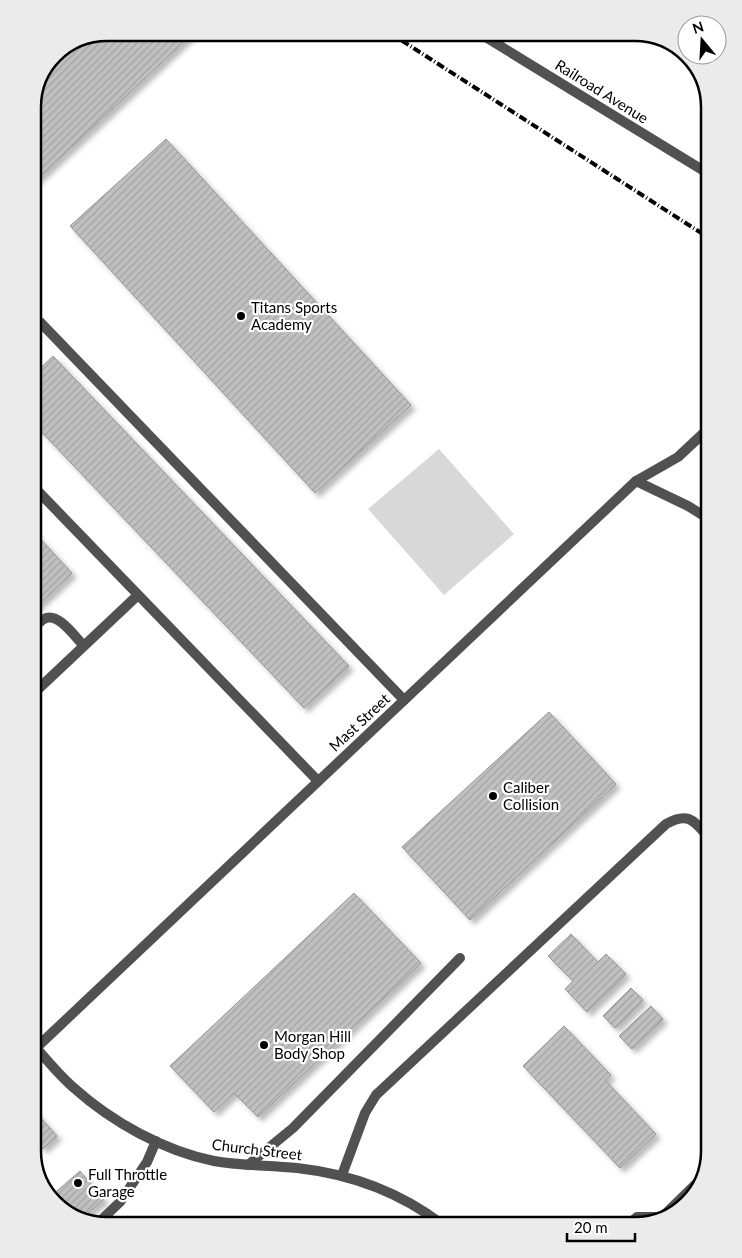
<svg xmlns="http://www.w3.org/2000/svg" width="742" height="1258" viewBox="0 0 742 1258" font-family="Lato,sans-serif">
  <defs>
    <pattern id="building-hatch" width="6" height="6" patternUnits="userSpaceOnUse" patternTransform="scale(1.25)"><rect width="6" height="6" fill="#c0c0c0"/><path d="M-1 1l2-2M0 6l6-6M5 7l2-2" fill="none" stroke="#a3a3a3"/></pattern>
    <filter id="shadow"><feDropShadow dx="4.5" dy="4.5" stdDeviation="2.5" flood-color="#0004"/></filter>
  </defs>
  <rect width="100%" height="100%" fill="#fff"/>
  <!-- green -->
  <path fill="#d8d8d8" d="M439 449 514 534 444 595 368 509Z"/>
  <!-- building -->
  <path fill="url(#building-hatch)" stroke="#959595" filter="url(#shadow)" d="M107 32 193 33 33 183V103L55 54Z
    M166 139 411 405 315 493 70 226Z
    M53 356 349 666 304 708 33 423V375Z
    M33 531 72 573 33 610Z
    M549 712 616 784 470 920 402 847Z
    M354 893 421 963 258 1117 234 1093 214 1112 170 1066Z
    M571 934 598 962 606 954 626 974 587 1012 565 989 573 981 548 956Z
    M631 988 643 1000 615 1028 603 1016Z
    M651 1006 663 1019 632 1049 619 1036Z
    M564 1026 611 1075 605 1080 656 1134 620 1168 523 1066Z
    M33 1109 57 1136 43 1149 33 1136Z
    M80 1171 104 1199 82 1218 66 1213 51 1196Z
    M228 1219H279L286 1225H221Z"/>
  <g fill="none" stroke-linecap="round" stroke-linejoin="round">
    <!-- service -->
    <path stroke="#515151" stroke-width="10" d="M33 318 40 322 404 700
      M33 486 318 781
      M33 629C36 626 40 621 44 619 58 611 75 637 84 646
      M33 694 138 595
      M248 1165 293 1128 460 958
      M342 1175 365 1113 376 1095 666 824C689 811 694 821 709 838
      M97 1224 120 1202 147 1162 156 1141
      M628 1225 637 1217H662L701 1179"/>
    <!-- minor -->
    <path stroke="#515151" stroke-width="10" d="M479 33 709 174
      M33 1044C46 1059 59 1075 74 1088 112 1122 164 1151 214 1161 241 1166 269 1165 297 1168 351 1174 400 1192 443 1225
      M36 1048 636 481 678 457 709 428"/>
    <!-- tertiary -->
    <path stroke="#515151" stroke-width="10" d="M636 481 688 506 709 519"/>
    <!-- rail -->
    <path stroke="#000" stroke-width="4" stroke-dasharray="8 2.5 1 2.5" stroke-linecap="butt" d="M390 33 709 238"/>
  </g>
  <!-- markers -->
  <g fill="#000" stroke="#fff" stroke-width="2">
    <circle cx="241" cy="316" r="5"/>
    <circle cx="493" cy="796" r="5"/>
    <circle cx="264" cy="1045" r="5"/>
    <circle cx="78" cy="1183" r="5"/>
  </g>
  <g text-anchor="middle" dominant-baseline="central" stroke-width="4.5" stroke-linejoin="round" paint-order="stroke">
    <!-- street labels -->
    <g font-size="15" fill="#000" stroke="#fff">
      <text transform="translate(602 91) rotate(32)">Railroad Avenue</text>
      <text transform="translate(359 722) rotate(-43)">Mast Street</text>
      <text transform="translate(257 1149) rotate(7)">Church Street</text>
    </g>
    <!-- poi labels -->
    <g font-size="15" fill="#000" stroke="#fff" text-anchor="start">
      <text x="251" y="307">Titans Sports<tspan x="251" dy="17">Academy</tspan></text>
      <text x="503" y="787">Caliber<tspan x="503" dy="17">Collision</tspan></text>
      <text x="274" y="1036">Morgan Hill<tspan x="274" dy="17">Body Shop</tspan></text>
      <text x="88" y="1174">Full Throttle<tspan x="88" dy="17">Garage</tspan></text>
    </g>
  </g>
  <!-- crop -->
  <path d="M0 0H742V1258H0ZM107 41H635A66 66 0 0 1 701 107V1151A66 66 0 0 1 635 1217H107A66 66 0 0 1 41 1151V107A66 66 0 0 1 107 41Z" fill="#ebebeb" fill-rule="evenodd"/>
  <path fill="none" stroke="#000" stroke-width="2.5" d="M107 41H635A66 66 0 0 1 701 107V1151A66 66 0 0 1 635 1217H107A66 66 0 0 1 41 1151V107A66 66 0 0 1 107 41Z"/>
  <!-- north arrow -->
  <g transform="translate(702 40) rotate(342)"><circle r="24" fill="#ffffff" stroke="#999999"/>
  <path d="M0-4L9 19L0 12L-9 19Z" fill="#000000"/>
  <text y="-8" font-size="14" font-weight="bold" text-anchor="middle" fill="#000000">N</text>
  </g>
  <!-- scale -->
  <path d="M567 1233v8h68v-8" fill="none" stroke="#000000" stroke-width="2.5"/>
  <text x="574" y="1233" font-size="15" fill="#000000" stroke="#ffffff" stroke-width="4" paint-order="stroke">20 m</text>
</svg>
